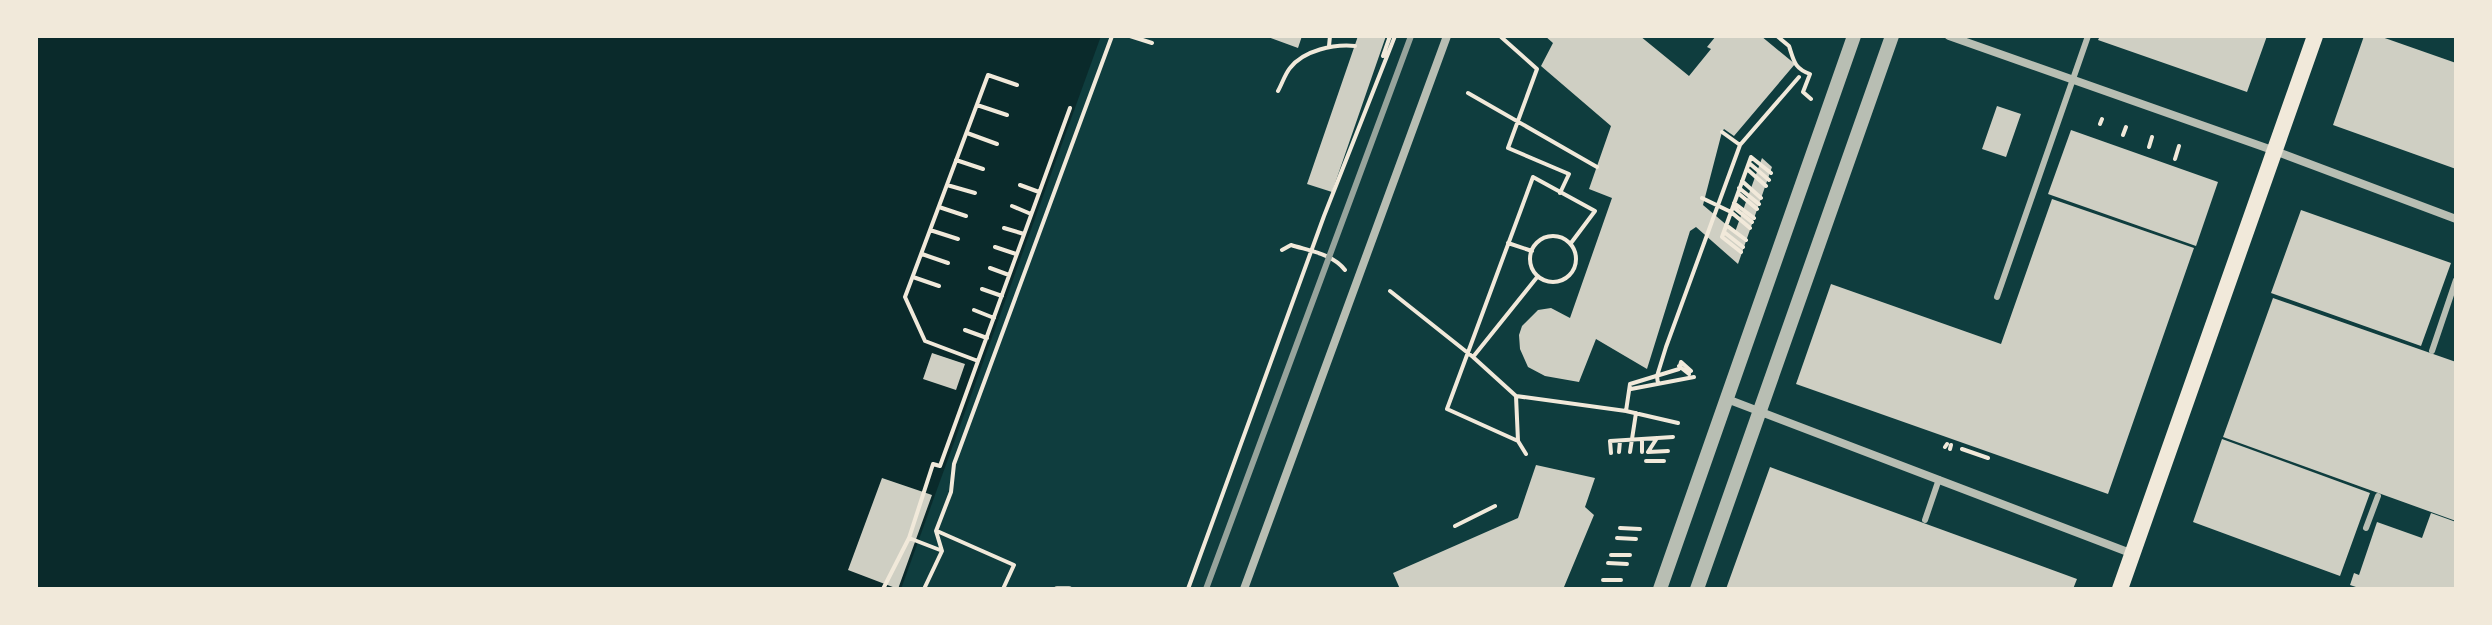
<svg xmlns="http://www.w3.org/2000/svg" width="2492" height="625" viewBox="0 0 2492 625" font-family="Lato,sans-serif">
  <rect width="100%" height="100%" fill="#0f3d3e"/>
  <!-- water -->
  <path fill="#0a2a2b" d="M36 36H1101L901 589H36Z"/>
  <!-- building -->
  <path fill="#cfcfc3" d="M1265 36H1302L1298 48Z
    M1358 36H1386L1332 192 1307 184Z
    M1545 36H1640L1689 76 1711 49 1707 47 1716 36H1761L1795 64 1734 136 1724 129 1722 132 1703 205 1735 232 1762 158 1772 167 1738 264 1696 227 1690 231 1647 369 1596 339 1579 382 1545 376 1528 367 1520 349 1519 335 1522 326 1538 310 1551 308 1570 318 1612 198 1589 189 1611 126 1541 66 1553 43Z
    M2100 36H2267L2247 92 2098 40Z
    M2364 36H2379L2456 63V169L2333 125Z
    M1997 106 2021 114 2006 157 1982 149Z
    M2071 130 2218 182 2196 246 2048 194Z
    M2052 199 2194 248 2108 494 1796 384 1831 284 2001 344Z
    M2301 210 2451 263 2421 346 2271 293Z
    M2273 298 2456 362V521L2223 437Z
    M932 353 965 364 956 390 923 379Z
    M2222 439 2370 493 2340 576 2193 522Z
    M1536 465 1595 478 1585 507 1594 515 1564 587 1400 589 1393 573 1518 518Z
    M1770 467 2077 579 2073 589H1726Z
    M882 478 932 495 898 589 848 570Z
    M2431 513 2456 522V589H2362L2350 585 2354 573 2359 575 2377 522 2422 538Z"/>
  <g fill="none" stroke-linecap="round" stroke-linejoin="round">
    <!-- path -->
    <path stroke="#f1e9da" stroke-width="4" d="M1130 36 1152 43
      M1500 36 1537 69 1508 148 1569 174 1560 193
      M1777 36 1789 46C1794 61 1794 68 1810 74L1803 92 1811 99
      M1329 46 1330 36
      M1383 56 1390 36
      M1017 85 988 75 905 297 925 341 978 361 1070 108
      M1278 91C1282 84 1285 74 1290 68 1304 50 1334 44 1355 46
      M1468 93 1597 167
      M977 105 1007 115
      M2100 124 2102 119
      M1722 132 1740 145 1799 77
      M967 133 997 144
      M2123 135 2126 127
      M2149 147 2152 137
      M2175 159 2179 146
      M956 160 983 169
      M1749 163 1769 180
      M1747 169 1766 186
      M1742 181 1761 198
      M947 185 975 193
      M1020 185 1039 192
      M1739 188 1759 204
      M1738 193 1757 209
      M1702 198 1731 212 1750 228
      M1734 203 1754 218
      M1012 206 1031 214
      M939 207 966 216
      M1733 207 1752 222
      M1726 225 1746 240
      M1004 228 1024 234
      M930 230 958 239
      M1724 232 1743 247
      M1530 259a23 23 0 1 1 46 0a23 23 0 1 1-46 0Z
      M1508 243 1532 251
      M995 247 1016 254
      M1282 250 1291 245C1310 251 1333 254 1345 270
      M1741 252 1722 237 1751 157 1771 173
      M922 254 948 263
      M990 268 1009 275
      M913 277 939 286
      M982 289 1002 296
      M1390 291 1473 357 1516 396 1626 411 1678 423
      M974 310 994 318
      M965 330 987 338
      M1473 357 1538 276
      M1679 366 1689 374
      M1658 384 1657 376 1666 347 1740 145
      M1631 389 1694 377
      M1516 396 1518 441
      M1626 411 1630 384 1679 369 1681 362 1691 371
      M1945 447 1947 444
      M1950 449 1951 445
      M1962 449 1988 458
      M1619 452 1620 441
      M1630 452 1636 413
      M1642 452V439
      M1648 452 1668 451
      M1648 452 1657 438
      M1611 453 1610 441 1673 437
      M1526 454 1518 441 1447 409 1533 177 1595 211 1571 243
      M1646 461H1664
      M1455 526 1495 506
      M1620 528 1640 529
      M937 531 1014 565 1003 589
      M909 538 940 550
      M1617 538 1636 539
      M1611 555H1630
      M1608 563 1627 564
      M1603 580H1621
      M883 589 909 538 933 464 940 466 978 361
      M924 589 942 551 936 531 951 492 954 464 1112 36
      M1188 589 1324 216 1395 36"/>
    <!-- service -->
    <path stroke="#b8beb3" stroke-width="6" d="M1997 297 2088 36
      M2432 351 2456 280
      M1925 520 1939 479
      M2366 528 2378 496
      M1057 589H1069"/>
    <!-- minor -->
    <path stroke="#b8beb3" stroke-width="8" d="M1949 36 2275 151 2456 219
      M1727 399 2133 554
      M1244 589 1447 36"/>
    <!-- tertiary -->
    <path stroke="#b8beb3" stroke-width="14" d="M1660 589 1854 36
      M1697 589 1892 36"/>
    <!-- secondary -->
    <path stroke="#f1e9da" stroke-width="16" d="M2120 589 2315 36"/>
    <!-- rail -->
    <path stroke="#97a49c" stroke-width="6" d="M1206 589 1411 36"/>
  </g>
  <!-- border -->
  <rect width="2492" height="625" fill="none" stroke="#f1e9da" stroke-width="76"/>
</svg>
